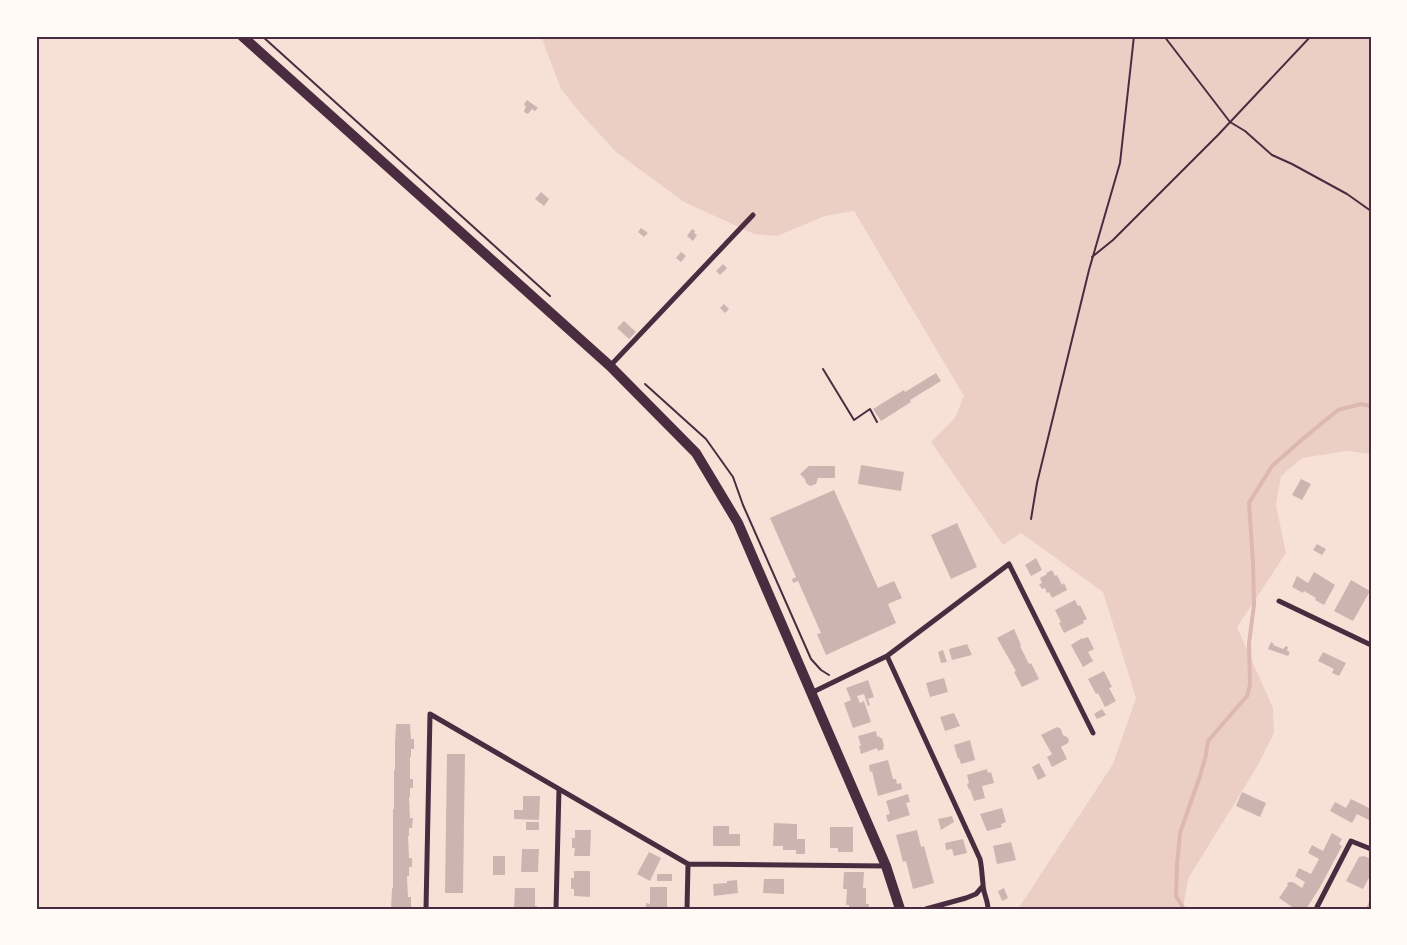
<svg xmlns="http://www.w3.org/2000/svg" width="1407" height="945" viewBox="0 0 1407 945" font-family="'Public Sans',sans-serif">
  <rect width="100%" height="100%" fill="#f7e1d7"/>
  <!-- green -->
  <path fill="#ebcfc5" d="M541 36H1371V454L1347 451 1302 458 1281 476 1276 505 1286 553 1237 627 1273 708 1274 733 1258 765 1188 879 1183 909H1018L1113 764 1136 698 1103 592 1021 533 1003 545 931 442 955 418 964 396 854 211 825 216 777 236 754 234 684 202 616 152 582 115 561 89Z"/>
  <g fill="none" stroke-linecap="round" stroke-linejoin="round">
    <!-- stream -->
    <path stroke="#dcb8b0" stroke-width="4" d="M1184 909 1176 896 1177 865 1180 833 1200 776 1206 755 1208 741 1247 696 1250 685 1249 643 1254 605 1253 563 1249 503 1272 466 1305 437 1338 410 1361 404 1371 406"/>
  </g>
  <!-- building -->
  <path fill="#ccb4b1" d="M527 100 538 108 535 111 532 109 528 114 524 112V111L526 107 524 104Z
    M541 192 549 199 544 206 535 199Z
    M641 228 648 233 644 237 638 232Z
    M692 229 695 231 694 233 697 235 693 241 687 236Z
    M681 252 686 256 681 262 676 258Z
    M723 264 727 268 720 275 716 271Z
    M724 304 729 309 725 313 720 308Z
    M624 321 636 332 629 339 617 328Z
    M936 373 941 381 910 400 911 402 881 421 873 409 904 390 905 392Z
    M861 465 904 472 901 491 858 484Z
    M809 466H835V478H818L816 484 810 486 806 483 805 479 800 474Z
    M1301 479 1311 484 1302 500 1292 495Z
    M834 490 878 588 894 581 902 598 888 604 896 623 826 655 817 634 821 633 798 581 793 583 792 579 796 577 770 518Z
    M957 523 977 567 951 579 931 535Z
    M1317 544 1326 549 1322 555 1313 550Z
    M1036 558 1042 570 1031 576 1025 565Z
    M1052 570 1055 576 1057 575 1062 585 1064 583 1067 590 1052 598 1049 592 1047 593 1045 588 1042 589 1039 584 1042 583 1040 578 1047 574 1046 573Z
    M1314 572 1335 585 1324 605 1315 600 1316 598 1304 591 1303 593 1292 587 1297 576 1308 583Z
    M1351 580 1370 591 1353 621 1334 611Z
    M1075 600 1078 606 1080 605 1087 619 1083 621 1084 623 1064 633 1059 623 1061 622 1055 610Z
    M1014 629 1021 645 1020 646 1029 664 1031 663 1039 679 1022 687 1014 672 1016 671 997 638Z
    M1088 637 1094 649 1088 652 1093 661 1083 667 1071 645 1082 638V639Z
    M1271 642 1274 644 1273 645 1283 649 1286 646 1288 647 1287 651 1290 652 1288 656 1268 649Z
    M967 644 972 655 952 660 949 649Z
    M943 650 947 662 941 663 938 652Z
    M1323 652 1346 663 1339 676 1332 673 1334 669 1318 661Z
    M1104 671 1112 687 1109 688 1116 701 1105 707 1098 693 1096 694 1088 679Z
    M944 678 948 692 930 697 926 683Z
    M868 680 874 697 868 699 870 705 868 706 864 694 857 696 860 703 864 701 871 722 853 728 844 703 851 700 846 688Z
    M1102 709 1106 715 1097 719 1094 714Z
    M954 713 960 726 945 731 940 717Z
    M396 724H410L411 739H414V749H411V757H410V779H413V788H410V797H409L410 818H413L412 828H409V836H408L409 858H412V867H409V876H407L408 897H411V907H408V909H391L392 888H393V809H394V770H395V743Z
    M1057 727 1061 729 1063 735 1067 737 1069 740 1068 743 1061 747 1067 759 1052 767 1047 757 1052 754 1041 735Z
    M876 731 877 737 879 736 880 738H882L884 746 883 747 884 749 878 751 877 748 861 754 859 746H861L858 736Z
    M970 740 975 760 961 764 959 758 958 759 954 745Z
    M447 754H465L463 893H445Z
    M888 760 893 779H896L897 784 901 783 902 789 878 796 872 771 870 772 869 765Z
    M1039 763 1046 776 1038 780 1032 767Z
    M987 769 988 773 991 772 994 783 982 786 985 798 974 801 970 789 969 790 967 784 969 783 967 775Z
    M1242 792 1266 803 1260 817 1236 806Z
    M908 794 910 802 906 803 910 815 888 822 886 815 890 814 886 801Z
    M523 796H540L539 820 514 819V810H523Z
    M1351 799 1371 809V816L1369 820 1357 814 1352 823 1330 811 1335 802 1346 808Z
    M1002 808 1006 822 1001 824 1002 827 987 831 980 814Z
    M952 816 954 822 941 830 938 819Z
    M526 822H539V830H526Z
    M774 823 797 824V839H805V854H796V850H783V846H773Z
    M713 826H729V834H740V846H713Z
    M830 827H853V852H838V848H830Z
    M575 830H591L590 856H574L575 848H572V838H575Z
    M917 830 921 847 924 846 934 883 913 889 906 861 903 862 896 835Z
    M1332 833 1342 839 1339 844 1342 846 1319 889 1306 909H1295L1279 898 1288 885 1287 884 1289 882H1293L1302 888 1305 882 1295 876 1299 868 1311 874 1319 859 1308 853 1312 845 1323 851Z
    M963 839 967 853 954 856 952 849 946 850 945 843Z
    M1011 842 1016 860 997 864 993 846Z
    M522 849H539L538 872H521Z
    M649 852 661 858 650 881 637 874Z
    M493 856H505V875H493Z
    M1364 856 1371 859V874L1363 889 1346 881 1359 857Z
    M574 871H590V897L574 896V889H571V878H574Z
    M844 872H864L863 888H866V904H869V909H849V905H846L847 889H843Z
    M657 874H672V881H657Z
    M764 879H784V894L763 893Z
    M737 880 738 893 714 896 713 884 727 883V881Z
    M650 887H667V909H646V903L650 904Z
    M515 888H535V906H537V909H514Z
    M1004 888 1008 898 1002 901 998 891Z
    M1371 897V909H1366Z"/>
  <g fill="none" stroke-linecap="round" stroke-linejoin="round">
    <!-- path -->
    <path stroke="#4a2c40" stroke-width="2" d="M262 36 550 296
      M1164 36 1230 122 1245 131 1272 155 1292 164 1347 194 1371 211
      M1092 257 1113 240 1218 135 1311 36
      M823 369 854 420 870 409 877 422
      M645 384 706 439 733 477 743 505 811 659 821 670 829 675
      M1031 519 1037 483 1089 270 1120 163 1134 36"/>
    <!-- minor -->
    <path stroke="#4a2c40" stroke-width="5" d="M610 366 753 215
      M1279 601 1371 645
      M887 656 980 859C982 868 982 876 983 884 983 893 988 900 988 909
      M811 693 887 656 1009 564 1093 733
      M1317 907 1351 841 1371 849
      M426 909 430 714 688 864
      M556 909 559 789
      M687 909 688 864 885 866
      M926 909 966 898 976 894 983 886"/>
    <!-- secondary -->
    <path stroke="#4a2c40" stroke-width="10" d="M242 36 610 366 696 453 738 523 886 866 900 909"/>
  </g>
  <!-- border -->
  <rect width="1407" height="945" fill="none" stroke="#fffaf5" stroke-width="75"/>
  <rect x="38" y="38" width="1332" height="870" fill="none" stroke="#4a2c40" stroke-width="2"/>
</svg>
